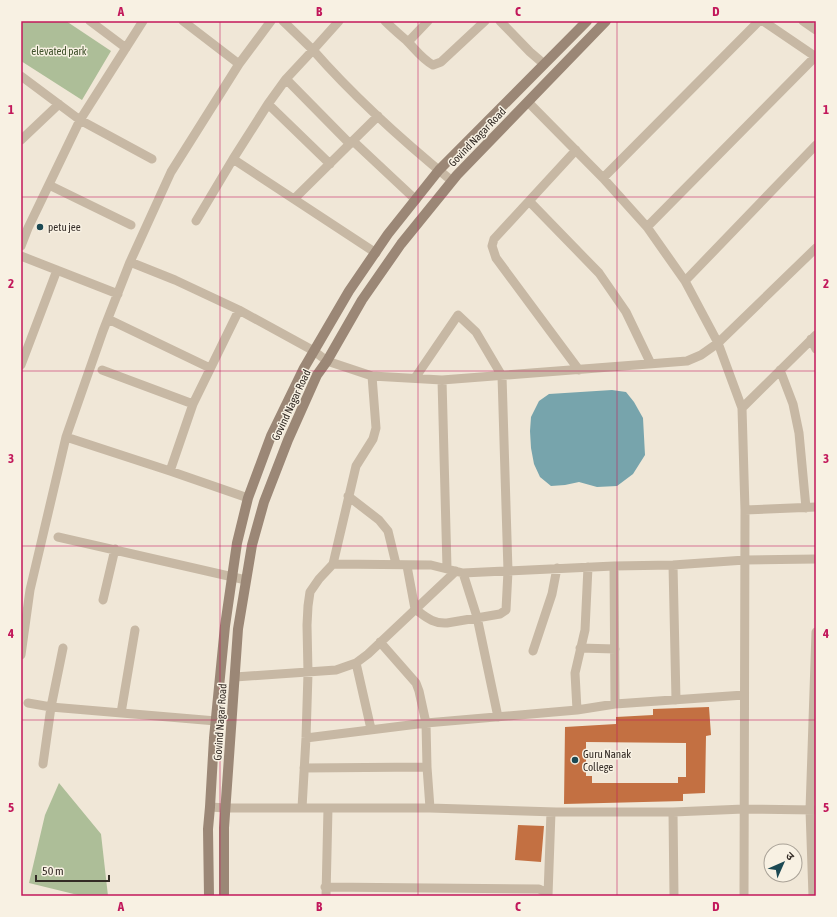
<svg xmlns="http://www.w3.org/2000/svg" width="837" height="917" viewBox="0 0 837 917" font-family="'Asap Condensed','Noto Sans Devanagari',sans-serif">
  <rect width="100%" height="100%" fill="#f0e7d7"/>
  <!-- green -->
  <path fill="#adbe98" d="M21 21H66L111 51 82 100 21 61Z
    M59 783 101 834 108 896H82L29 883 45 815Z"/>
  <!-- water -->
  <path fill="#77a4ac" d="M612 390 626 392 634 402 643 418 645 455 633 474 617 486 597 487 579 482 565 485 551 486 540 477 534 464 531 448 530 431 531 417 539 401 549 394Z"/>
  <!-- building -->
  <path fill="#c37042" fill-rule="evenodd" d="M709 707 711 735 706 736 705 793 683 794V801L564 804 565 727 616 724V717L653 715V709ZM586 742 686 743V777H678V783H592V776H586Z
    M518 825 544 826 541 862 515 860Z"/>
  <g fill="none" stroke-linecap="round" stroke-linejoin="round">
    <!-- minor -->
    <path stroke="#c7b8a4" stroke-width="9" d="M90 21 126 48
      M183 21 239 64
      M339 21 313 50C355 98 403 141 452 181
      M385 21C392 28 399 34 407 41 416 50 422 59 433 65L441 62 485 21
      M500 21 530 52 544 64
      M763 21 816 57
      M803 21 816 30
      M408 42 428 21
      M21 76 80 120 152 159
      M286 79 350 144
      M528 102 603 178 647 227 685 281 718 343 742 408 745 510 744 896
      M268 104 330 164
      M21 140 59 104
      M353 141 416 200
      M576 150 494 239 492 246 496 258 579 370
      M233 159 376 253
      M603 178 759 21
      M49 185 131 225
      M294 199 378 116
      M529 201 599 273 626 312 651 364
      M196 221 233 159 268 104 286 79 313 50 283 21
      M647 227 815 57
      M21 246 28 228 80 120 143 21
      M21 256 118 294
      M130 262 175 280 239 310 314 351 327 361 372 376 442 380 687 361 701 355 718 343 816 248
      M685 281 816 145
      M108 319 210 368
      M811 339 816 349
      M21 365 57 270
      M102 370 193 404
      M780 370 793 404 799 433 806 508
      M442 380 447 568
      M742 408 816 335
      M66 437 103 331 130 262 171 172 239 64 271 21
      M170 471 193 404 239 310
      M348 496 379 520 388 531 396 564
      M745 510 816 507
      M58 537 246 580
      M333 564 431 565 463 573 614 566 673 565 745 560 816 559
      M673 565 676 700
      M407 566 415 609C426 617 433 624 447 623L500 614 506 610 508 571 502 376 476 332 458 315 415 378
      M614 566 615 704
      M463 573 477 617 498 717
      M103 600 115 549
      M380 642 416 683 419 691 426 723 427 767 430 808
      M580 648 615 649
      M533 651 552 594 557 568
      M21 655 30 590 66 437 170 471 248 498
      M356 663 371 729
      M235 677 336 670 356 663 368 654 456 571
      M28 703 51 707 216 721
      M577 710 575 673 585 630 588 567
      M121 713 135 630
      M306 738 426 723 577 710 615 704 744 695
      M43 764 51 707 63 648
      M304 768 427 767
      M210 807 226 808H430L556 812H673L744 809 816 810
      M302 808 306 738 308 673 307 625 308 606 310 592 319 579 333 564 356 466 373 439 376 428 372 376
      M673 812 674 896
      M325 887 539 889 543 891 548 896
      M548 895 551 812
      M326 896 328 808
      M813 896 810 810 816 632"/>
    <!-- secondary -->
    <path stroke="#9b8776" stroke-width="10" d="M209 896 208 829 210 807 214 738 225 626 237 543 248 498 271 436 304 368 349 291 388 234 439 170 587 21
      M224 896V828L238 629 252 545 264 502 288 440 317 375 327 361 362 300 401 244 457 175 606 21"/>
  </g>
  <!-- grid -->
  <path fill="none" stroke="#c2185b" stroke-width="1" stroke-opacity="0.55" d="M220 21V896M418 21V896M617 21V896M21 197H816M21 371H816M21 546H816M21 720H816"/>
  <!-- markers -->
  <g fill="#1c4953" stroke="#f8f1e3" stroke-width="1.5">
    <circle cx="40" cy="227" r="4"/>
    <circle cx="575" cy="760" r="4"/>
  </g>
  <g text-anchor="middle" dominant-baseline="central" stroke-width="3" stroke-linejoin="round" paint-order="stroke">
    <!-- park labels -->
    <g font-size="11" fill="#3e502a" stroke="#f8f1e3">
      <text x="59" y="51">elevated park</text>
    </g>
    <!-- street labels -->
    <g font-size="11" fill="#332b25" stroke="#f8f1e3">
      <text transform="translate(477 137) rotate(-46)">Govind Nagar Road</text>
      <text transform="translate(291 405) rotate(-65)">Govind Nagar Road</text>
      <text transform="translate(220 722) rotate(-86)">Govind Nagar Road</text>
    </g>
    <!-- poi labels -->
    <g font-size="11" fill="#332b25" stroke="#f8f1e3" text-anchor="start">
      <text x="48" y="227">petu jee</text>
      <text x="583" y="754">Guru Nanak<tspan x="583" dy="13">College</tspan></text>
    </g>
  </g>
  <!-- border -->
  <rect width="837" height="917" fill="none" stroke="#f8f1e3" stroke-width="44"/>
  <!-- north arrow -->
  <g transform="translate(783 863) rotate(45)"><circle r="19" fill="#f8f1e3" stroke="#a9a297"/>
  <path d="M0-3L7 15L0 10L-7 15Z" fill="#1c4953"/>
  <text y="-6" font-size="11" font-weight="bold" text-anchor="middle" fill="#332b25">उ</text>
  </g>
  <!-- scale -->
  <path d="M36 875v6h73v-6" fill="none" stroke="#332b25" stroke-width="2"/>
  <text x="42" y="875" font-size="12" fill="#332b25" stroke="#f8f1e3" stroke-width="3" paint-order="stroke">50 m</text>
  <rect x="22" y="22" width="793" height="873" fill="none" stroke="#c2185b" stroke-width="1.5"/>
  <g font-size="13" text-anchor="middle" font-weight="bold" fill="#c2185b">
    <text x="121" y="16">A</text>
    <text x="319" y="16">B</text>
    <text x="518" y="16">C</text>
    <text x="716" y="16">D</text>
    <text x="11" y="114">1</text>
    <text x="826" y="114">1</text>
    <text x="11" y="288">2</text>
    <text x="826" y="288">2</text>
    <text x="11" y="463">3</text>
    <text x="826" y="463">3</text>
    <text x="11" y="638">4</text>
    <text x="826" y="638">4</text>
    <text x="11" y="812">5</text>
    <text x="826" y="812">5</text>
    <text x="121" y="911">A</text>
    <text x="319" y="911">B</text>
    <text x="518" y="911">C</text>
    <text x="716" y="911">D</text>
  </g>
</svg>
